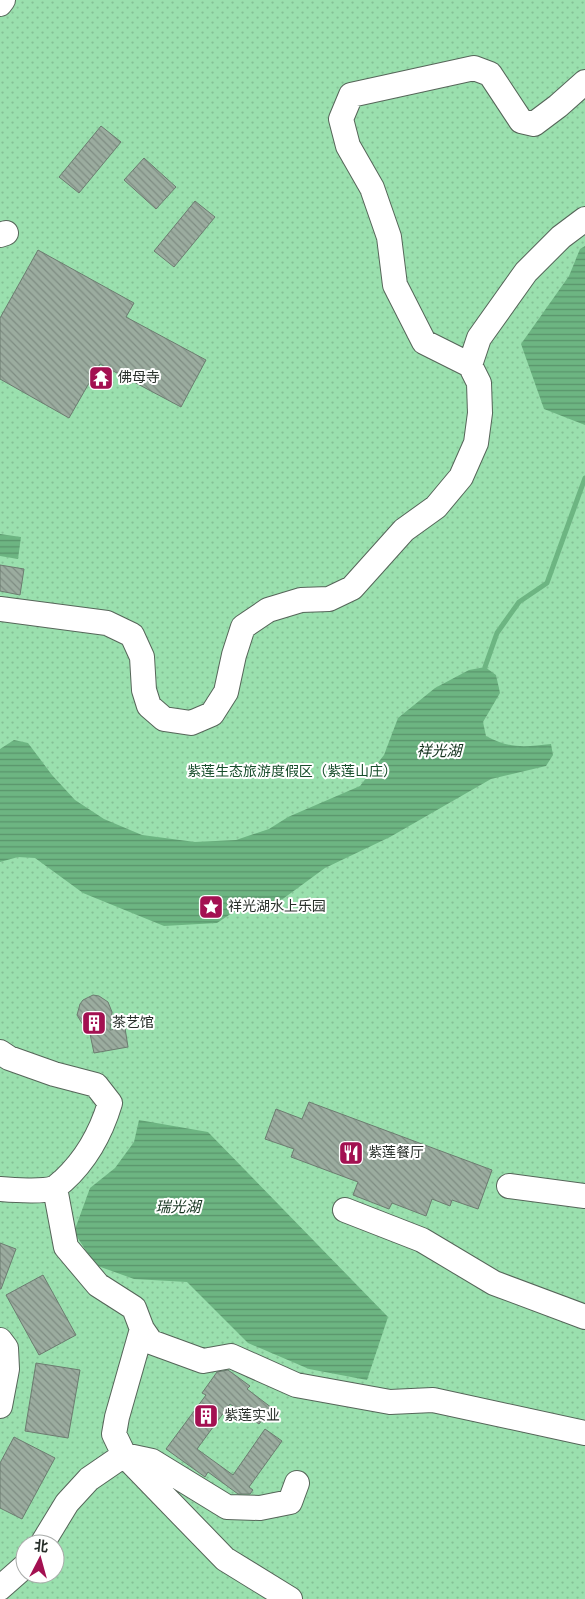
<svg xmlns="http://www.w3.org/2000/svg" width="585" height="1599" viewBox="0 0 585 1599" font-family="'Alegreya Sans','Noto Sans SC',sans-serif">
  <defs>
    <pattern id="park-dots" width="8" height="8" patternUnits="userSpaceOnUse" patternTransform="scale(1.25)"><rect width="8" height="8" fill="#9ae0ae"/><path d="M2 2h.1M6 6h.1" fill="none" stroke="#85c096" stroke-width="1.8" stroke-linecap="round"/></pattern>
    <pattern id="water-rules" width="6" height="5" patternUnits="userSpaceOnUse" patternTransform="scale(1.25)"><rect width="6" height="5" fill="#6db582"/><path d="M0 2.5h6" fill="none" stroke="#5a946b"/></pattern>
    <pattern id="building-back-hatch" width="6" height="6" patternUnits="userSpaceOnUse" patternTransform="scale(1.25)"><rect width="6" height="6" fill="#9bac9f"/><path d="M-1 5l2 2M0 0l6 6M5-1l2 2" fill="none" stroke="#7e8c82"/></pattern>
  </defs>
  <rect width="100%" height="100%" fill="#d8eadc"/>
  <!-- park -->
  <path fill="url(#park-dots)" fill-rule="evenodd" d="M0 0H585V1599H0ZM25 1544H55V1574H25Z"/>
  <!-- water -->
  <path fill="url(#water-rules)" d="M585 246V425L544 409 521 344 569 276 580 249Z
    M0 534 21 537 18 559 0 556Z
    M485 667 496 675 500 693 483 722 486 736C510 749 525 747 551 744L553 755 546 766 491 779 390 837 325 868 265 912 238 909 217 923 164 926 83 893 35 858 18 857 0 862V749L14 740 28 743 52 775 75 800 104 819 142 835 195 842 236 840 269 829 288 817 360 786 384 755 398 718 435 688 469 670Z
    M139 1120 208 1132 388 1317 367 1380 309 1369 248 1343 187 1282 134 1279 95 1265 74 1232 90 1188 115 1168 134 1142Z"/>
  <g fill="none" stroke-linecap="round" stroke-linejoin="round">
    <!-- stream -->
    <path stroke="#6db582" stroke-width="5" d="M485 667 497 633 519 602 547 583 585 478"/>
  </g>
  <!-- building -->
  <path fill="url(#building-back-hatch)" stroke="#6c7c70" d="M101 126 121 142 79 193 59 177Z
    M144 158 176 187 156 209 124 180Z
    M195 201 215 217 174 267 154 251Z
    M38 250 134 303 126 317 206 360 181 407 100 364 69 418 0 379V318Z
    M0 565 24 569 20 595 0 591Z
    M93 995 99 996 108 1002 112 1012 110 1030 125 1028 128 1047 94 1053 89 1029 83 1025 77 1015 80 1004 83 1000Z
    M309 1102 492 1170 478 1209 452 1200 450 1206 432 1199 426 1216 392 1203 389 1209 353 1195 358 1182 291 1157 294 1149 265 1139 276 1109 302 1119Z
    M0 1243 16 1249 1 1289H0Z
    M43 1275 76 1335 39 1355 6 1295Z
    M36 1363 80 1370 68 1438 25 1431Z
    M228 1370 250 1386 247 1389 272 1408 259 1424 230 1404 197 1449 233 1475 265 1429 282 1441 249 1487 253 1490 250 1494H238L208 1472 205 1477 166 1449 206 1395 202 1393 217 1372Z
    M14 1437 55 1458 22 1519 0 1508V1463Z"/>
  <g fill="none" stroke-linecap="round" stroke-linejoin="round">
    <defs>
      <path id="minor" d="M0 4 3 0
        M0 235 6 233
        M470 365 479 338 526 272 561 237 585 219
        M0 609 107 623 132 635 142 657 144 690 149 706 164 719 191 723 212 714 226 692 234 655 243 627 268 610 301 600 329 599 352 588 404 530 436 507 461 477 476 443 480 413 479 383 470 365 424 342 395 285 389 237 372 188 348 146 341 119 351 95 474 68 490 74 521 121 534 124 558 106 585 82
        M0 1052 9 1058 54 1074 96 1085 110 1103C101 1133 86 1160 63 1181 60 1183 57 1187 54 1188 44 1192 12 1190 0 1189
        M509 1186 585 1196
        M55 1188 66 1247 98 1285 134 1308 142 1329 151 1342 203 1361 231 1356 296 1385 390 1402 433 1400 585 1433
        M345 1210 422 1240 494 1283 585 1317
        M142 1329 117 1417 114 1434 124 1455 225 1559 290 1599
        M0 1340 6 1348 7 1369 0 1406
        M42 1544 67 1503 89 1479 124 1455 152 1461 227 1507 260 1508 290 1502 297 1483
        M0 1588 25 1566"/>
    </defs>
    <!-- minor casing -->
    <use href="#minor" stroke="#566559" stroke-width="26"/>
    <!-- minor -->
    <use href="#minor" stroke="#fff" stroke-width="24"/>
  </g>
  <!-- icons -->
  <defs>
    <symbol id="temple-square" viewBox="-11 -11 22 22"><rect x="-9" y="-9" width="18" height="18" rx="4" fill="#a31051" stroke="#fff"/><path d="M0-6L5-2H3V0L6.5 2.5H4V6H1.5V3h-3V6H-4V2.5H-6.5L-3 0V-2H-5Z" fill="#fff"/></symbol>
    <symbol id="sight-square" viewBox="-11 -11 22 22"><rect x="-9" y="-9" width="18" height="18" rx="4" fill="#a31051" stroke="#fff"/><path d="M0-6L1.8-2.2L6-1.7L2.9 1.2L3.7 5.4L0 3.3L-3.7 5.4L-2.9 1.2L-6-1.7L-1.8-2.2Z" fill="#fff"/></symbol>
    <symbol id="building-square" viewBox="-11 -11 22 22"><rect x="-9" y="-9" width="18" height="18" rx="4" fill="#a31051" stroke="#fff"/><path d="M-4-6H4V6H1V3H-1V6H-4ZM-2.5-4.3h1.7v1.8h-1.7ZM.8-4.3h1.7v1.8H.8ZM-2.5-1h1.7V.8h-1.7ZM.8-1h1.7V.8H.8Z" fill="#fff"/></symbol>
    <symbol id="restaurant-square" viewBox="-11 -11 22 22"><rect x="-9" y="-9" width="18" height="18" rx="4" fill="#a31051" stroke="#fff"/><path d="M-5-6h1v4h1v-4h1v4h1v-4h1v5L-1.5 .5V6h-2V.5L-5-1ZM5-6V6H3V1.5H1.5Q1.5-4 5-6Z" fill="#fff"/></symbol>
  </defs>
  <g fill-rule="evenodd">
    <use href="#temple-square" x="87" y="364" width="28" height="28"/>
    <use href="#sight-square" x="197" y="893" width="28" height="28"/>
    <use href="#building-square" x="80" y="1009" width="28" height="28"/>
    <use href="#restaurant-square" x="337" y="1139" width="28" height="28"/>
    <use href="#building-square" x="192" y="1402" width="28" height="28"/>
  </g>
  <g text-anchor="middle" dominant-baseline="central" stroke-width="4" stroke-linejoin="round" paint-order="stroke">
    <!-- poi labels -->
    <g font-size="14" fill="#282f2a" stroke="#fff" text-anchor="start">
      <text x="118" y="378">佛母寺</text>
      <text x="228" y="907">祥光湖水上乐园</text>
      <text x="112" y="1023">茶艺馆</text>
      <text x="368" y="1153">紫莲餐厅</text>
      <text x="224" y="1416">紫莲实业</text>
    </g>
    <!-- park labels -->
    <g font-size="14" fill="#184e2c" stroke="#fff">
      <text x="292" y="772">紫莲生态旅游度假区（紫莲山庄）</text>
    </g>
    <!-- water labels -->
    <g font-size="15" font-style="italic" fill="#14331e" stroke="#fff">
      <text x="439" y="751">祥光湖</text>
      <text x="178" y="1207">瑞光湖</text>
    </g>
  </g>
  <!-- north arrow -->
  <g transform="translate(40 1559) rotate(6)"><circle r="24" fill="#ffffff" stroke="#a9acaa"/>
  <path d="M0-4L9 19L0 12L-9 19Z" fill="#a31051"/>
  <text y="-8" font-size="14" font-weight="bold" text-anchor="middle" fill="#282f2a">北</text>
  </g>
</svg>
